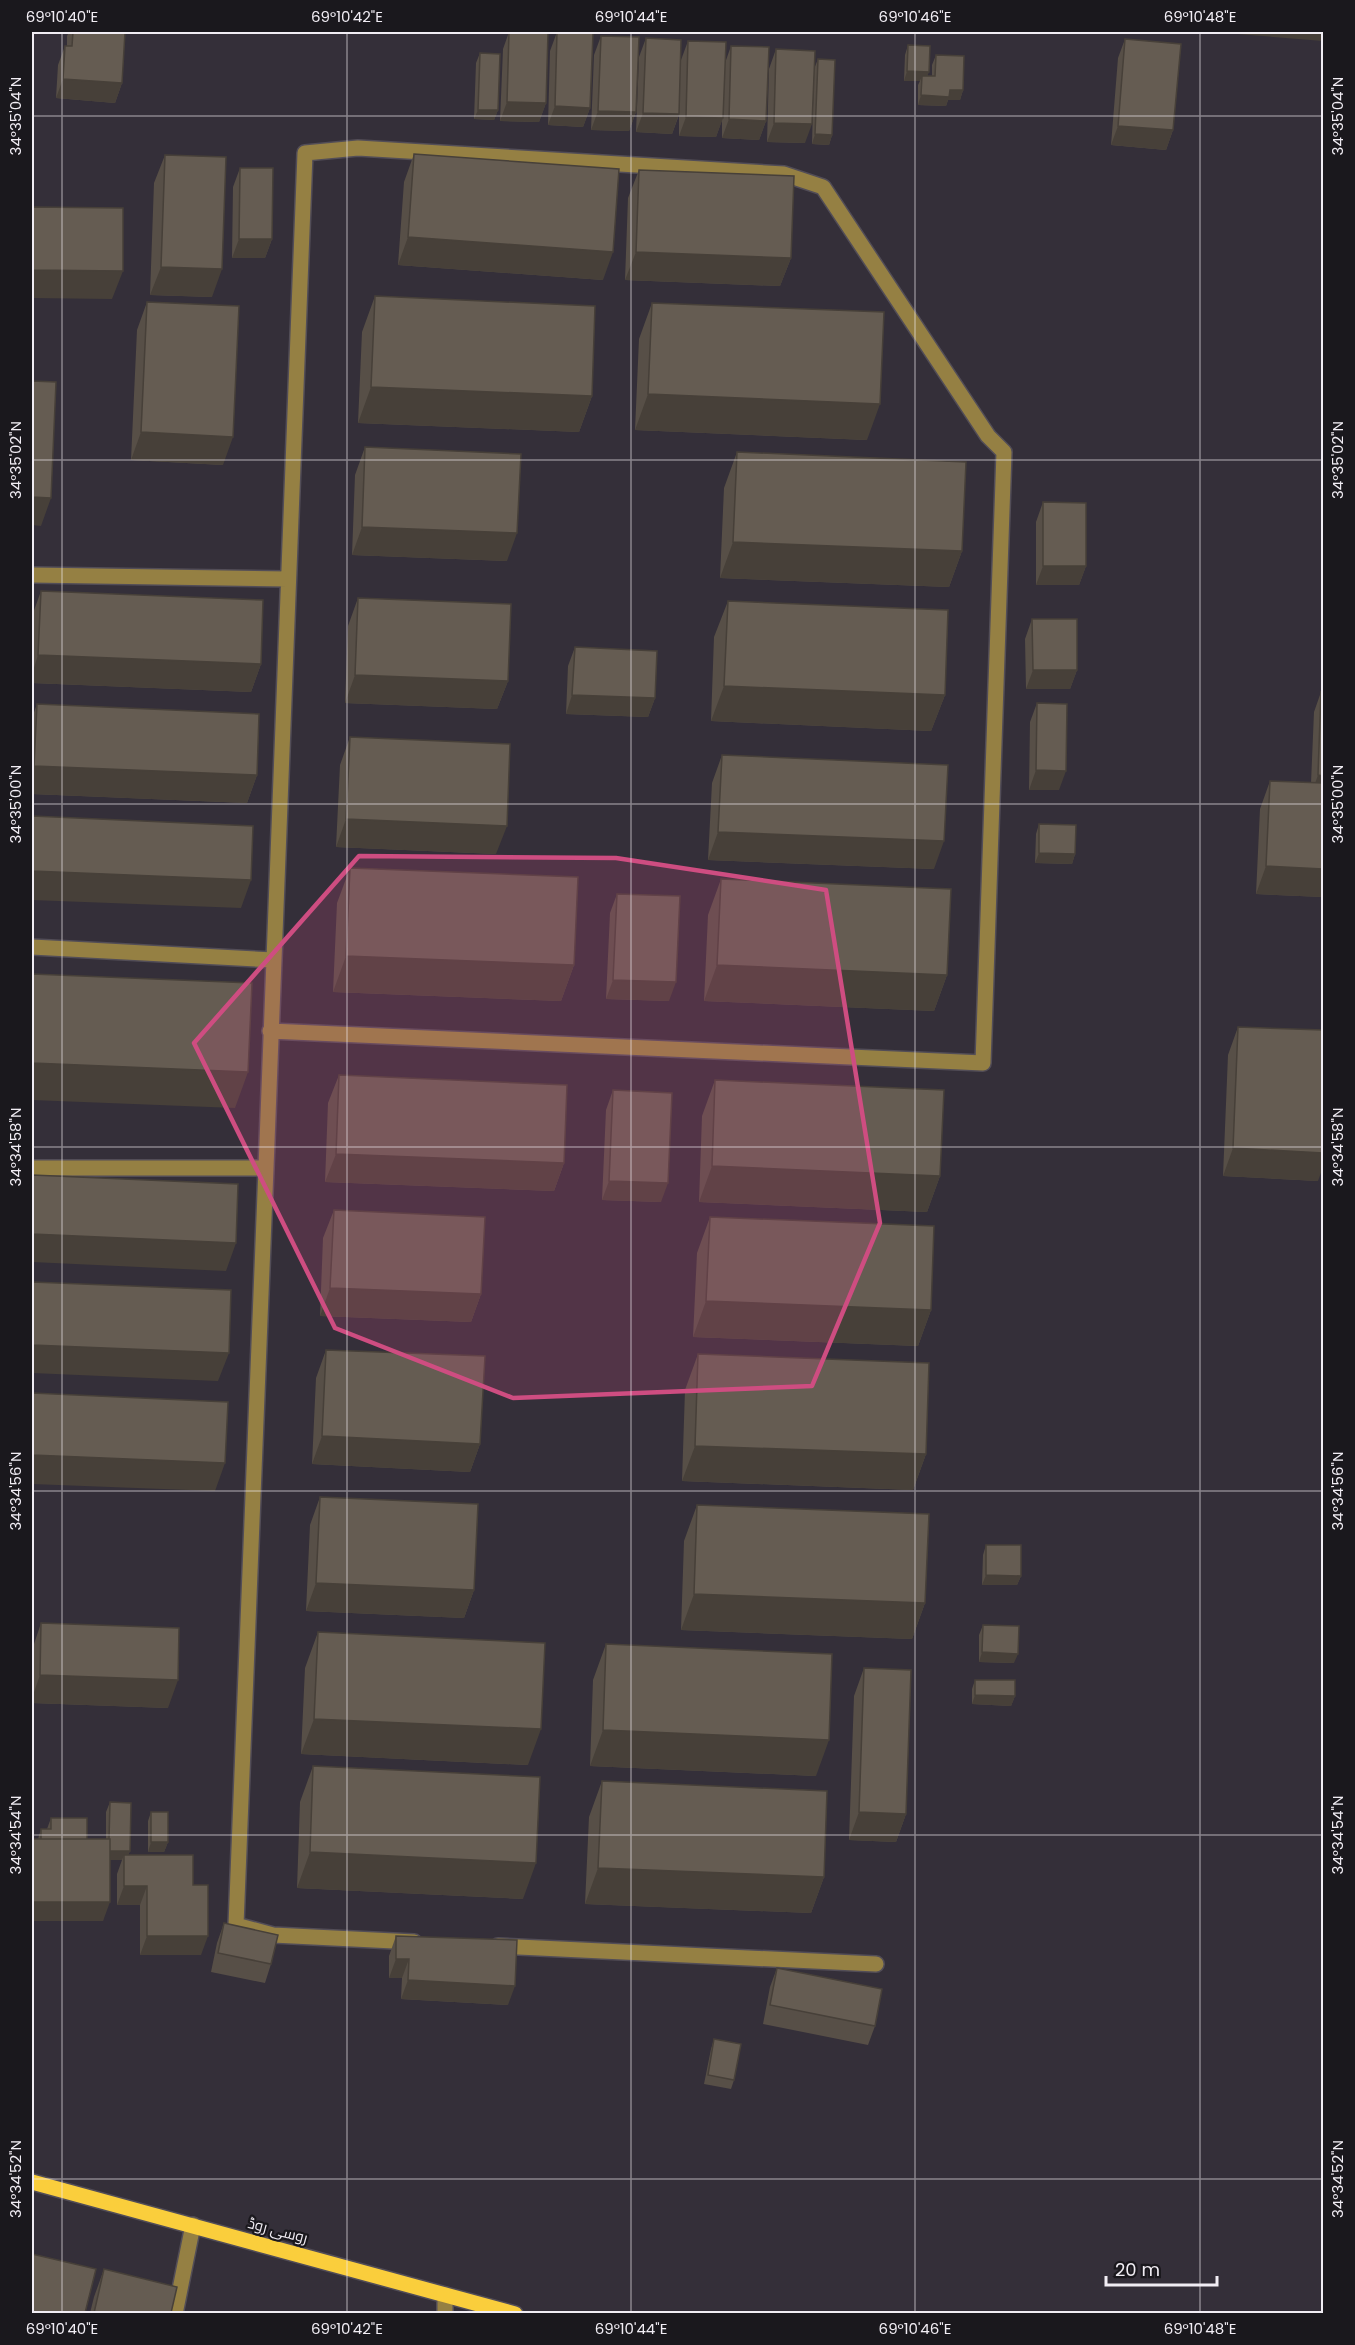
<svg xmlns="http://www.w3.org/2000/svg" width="1355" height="2345" viewBox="0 0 1355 2345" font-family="Poppins,Cairo,sans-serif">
  <rect width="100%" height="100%" fill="#342f39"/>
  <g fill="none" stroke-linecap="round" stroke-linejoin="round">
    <defs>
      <path id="minor" d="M32 575 287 579
        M32 947 273 960
        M32 1168H266C277 830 289 492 305 153L358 148 784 174 823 187 988 436 1004 452 983 1063 270 1031
        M266 1168 236 1925 273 1935 414 1942
        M498 1946 876 1964
        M445 2295V2314
        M175 2314 193 2225"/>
      <path id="major" d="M32 2182 515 2314"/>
    </defs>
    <!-- minor casing -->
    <use href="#minor" stroke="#524d57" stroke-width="18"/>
    <!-- major casing -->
    <use href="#major" stroke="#524d57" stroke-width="18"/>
    <!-- minor -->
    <use href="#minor" stroke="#958043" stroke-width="15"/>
    <!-- major -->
    <use href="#major" stroke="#face3c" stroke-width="15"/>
  </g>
  <!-- wall -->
  <path fill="#574f47" d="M69 32H125L122 83 115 103 56 98 58 65 65 46H67V36Z
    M509 32H548L546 103 539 122 500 121 503 49Z
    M557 32 590 108 583 127 548 125 550 51Z
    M601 36 636 112 629 131 591 130 594 55Z
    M646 38 681 60 688 41 725 63 731 46 766 121 759 140 722 138V120L716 137 679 136V115L672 134 636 132 639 57Z
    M1125 39 1173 130 1166 150 1111 145 1118 58Z
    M908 45 928 76H932V65L936 55 963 90 960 100H948L946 106 918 105V85L920 81H904L905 55Z
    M776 49 805 143 767 142 769 69Z
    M480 53 498 110 494 120 474 119 476 63Z
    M818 59 832 135 829 145 812 144 814 69Z
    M414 154 603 280 398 265 404 182Z
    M165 155 212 297 150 295 154 183Z
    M240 168 272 239 265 258H232L233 187Z
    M639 170 791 258 780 286 625 280 628 198Z
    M375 296 592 396 579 432 358 423 362 332Z
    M147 302 223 465 131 460 137 330Z
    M652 303 867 440 635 430 639 339Z
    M365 447 507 561 352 555 355 475Z
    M737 452 962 551 949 587 720 578 724 488Z
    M1043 502 1086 566 1079 585H1036V522Z
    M41 591 261 664 251 692 32 683V616Z
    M358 598 508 681 497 709 345 703 348 626Z
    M728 601 945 695 931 731 711 721 714 637Z
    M1032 619 1077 670 1070 689H1026L1025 639Z
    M575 647 655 698 648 717 566 714 568 666Z
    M1321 692 1323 693V897L1256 894 1260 809 1270 781 1311 783 1314 712Z
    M1037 703 1059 790H1029L1030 722Z
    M37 704 257 775 247 803 32 794V718Z
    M350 737 496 854 336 847 340 765Z
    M722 755 934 869 708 860 712 783Z
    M1039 824 1075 854 1072 864 1035 863 1036 834Z
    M350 868 574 965 561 1001 333 992 337 903Z
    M721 879 947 975 934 1011 704 1001 708 915Z
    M617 894 669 1001 606 999 610 913Z
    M1238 1027 1318 1181 1223 1176 1228 1055Z
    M339 1075 564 1163 554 1191 325 1182 328 1103Z
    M715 1080 940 1176 927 1212 699 1202 702 1116Z
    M613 1090 661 1202 602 1200 606 1110Z
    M334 1210 481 1294 471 1322 320 1316 323 1238Z
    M710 1217 931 1310 918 1346 693 1337 697 1253Z
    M326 1350 480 1444 470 1472 312 1464 316 1378Z
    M698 1354 926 1454 913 1490 682 1481 685 1390Z
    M320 1497 474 1590 464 1618 306 1611 310 1525Z
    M697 1505 925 1603 912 1639 681 1630 684 1541Z
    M986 1545 1021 1576 1017 1585H982L983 1555Z
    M41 1623 168 1708 32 1703V1650Z
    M983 1625 1014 1663 979 1662V1635Z
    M318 1632 528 1765 301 1754 305 1668Z
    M606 1644 816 1776 590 1766 593 1680Z
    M864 1668 906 1814 896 1842 849 1840 854 1696Z
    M975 1680 1015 1696 1011 1706 972 1704V1689Z
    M313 1766 523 1899 297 1888 300 1802Z
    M602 1781 824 1877 811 1913 585 1904 589 1817Z
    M110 1802 130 1851 128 1855 193 1885 201 1955H140V1905H117V1874L122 1860H110L103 1921H32L38 1839 41 1829H47L51 1818 87 1839H106V1812Z
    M151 1812 168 1842 164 1852H148V1821Z
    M224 1923 271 1964 265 1983 211 1972 217 1943Z
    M396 1936 508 2005 401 1999 402 1978H389V1956Z
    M777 1968 875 2026 868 2045 763 2024 770 1987Z
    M714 2039 734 2080 731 2089 704 2084 711 2049Z
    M104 2269 171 2313H90L94 2297Z"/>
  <!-- shaded-wall -->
  <path fill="#474039" d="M1237 32H1323V41L1237 34Z
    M907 71 929 72 925 82 922 76 920 81H904Z
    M63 79 122 83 115 103 56 98Z
    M950 90H963L960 100H948L946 106 918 105 921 95Z
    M507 102 546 103 539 122 500 121Z
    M555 106 590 108 583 127 548 125Z
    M478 110H498L494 120 474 119Z
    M598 111 636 112 629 131 591 130Z
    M643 113 679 114 672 134 636 132Z
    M686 117 723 118 716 137 679 136Z
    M729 119 766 121 759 140 722 138Z
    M774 123 812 124 805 143 767 142Z
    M1118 126 1173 130 1166 150 1111 145Z
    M815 134 832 135 829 145 812 144Z
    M408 237 613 252 603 280 398 265Z
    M239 239H272L265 258H232Z
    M636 252 791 258 780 286 625 280Z
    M161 267 222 269 212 297 150 295Z
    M32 270 123 271 112 299 32 298Z
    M371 387 592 396 579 432 358 423Z
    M648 394 880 404 867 440 635 430Z
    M141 432 233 437 223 465 131 460Z
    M32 497 51 498 41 526 32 525Z
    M362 527 517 533 507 561 352 555Z
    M733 542 962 551 949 587 720 578Z
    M1043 566H1086L1079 585H1036Z
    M38 655 261 664 251 692 32 683V674Z
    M1033 670H1077L1070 689H1026Z
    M355 675 508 681 497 709 345 703Z
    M724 686 945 695 931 731 711 721Z
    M572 695 655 698 648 717 566 714Z
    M34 766 257 775 247 803 32 794V773Z
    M1036 770 1066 771 1059 790H1029Z
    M1318 775 1323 776V795H1311Z
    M346 819 507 826 496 854 336 847Z
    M718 832 944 841 934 869 708 860Z
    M1039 853 1075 854 1072 864 1035 863Z
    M1266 866 1323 869V897L1256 894Z
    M32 871 251 880 241 908 32 900Z
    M346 956 574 965 561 1001 333 992Z
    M717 965 947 975 934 1011 704 1001Z
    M613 980 676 982 669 1001 606 999Z
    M32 1063 248 1072 235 1108 32 1100Z
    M1233 1148 1323 1153V1167L1318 1181 1223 1176Z
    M336 1154 564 1163 554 1191 325 1182Z
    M712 1166 940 1176 927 1212 699 1202Z
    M609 1181 668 1183 661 1202 602 1200Z
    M32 1234 236 1243 226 1271 32 1262Z
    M330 1288 481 1294 471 1322 320 1316Z
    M706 1301 931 1310 918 1346 693 1337Z
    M32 1345 229 1353 218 1381 32 1373Z
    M322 1436 480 1444 470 1472 312 1464Z
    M695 1446 926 1454 913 1490 682 1481Z
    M32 1455 225 1463 215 1491 32 1484Z
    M986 1575 1021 1576 1017 1585H982Z
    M316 1583 474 1590 464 1618 306 1611Z
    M694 1594 925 1603 912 1639 681 1630Z
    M982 1652 1018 1654 1014 1663 979 1662Z
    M40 1675 178 1680 168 1708 32 1703V1698Z
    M975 1695 1015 1696 1011 1706 972 1704Z
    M314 1719 541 1729 528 1765 301 1754Z
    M603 1730 829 1740 816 1776 590 1766Z
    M859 1812 906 1814 896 1842 849 1840Z
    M151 1842H168L164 1852H148Z
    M109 1851H130L126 1860 124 1855 122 1860H105Z
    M310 1852 536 1863 523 1899 297 1888Z
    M598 1868 824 1877 811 1913 585 1904Z
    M124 1886H147L140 1905H117Z
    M32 1902H110L103 1921H32Z
    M147 1936H208L201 1955H140Z
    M396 1959H409L402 1978H389Z
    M408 1980 515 1986 508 2005 401 1999Z"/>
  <!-- building -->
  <path fill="#655c52" stroke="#474039" stroke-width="1.5" d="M73 32H125L122 83 63 79 65 46H72Z
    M509 32H548L546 103 507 102Z
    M557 32 593 33 590 108 555 106Z
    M601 36 639 37 636 112 598 111Z
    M646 38 681 40 679 114 643 113Z
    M1125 39 1181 44 1173 130 1118 126Z
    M688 41 726 42 723 118 686 117Z
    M908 45 930 46 929 72 907 71Z
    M731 46 769 47 766 121 729 119Z
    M776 49 815 51 812 124 774 123Z
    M480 53 500 54 498 110H478Z
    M936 55 964 56 963 90H950L949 97 921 95 922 76H935Z
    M818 59 835 60 832 135 815 134Z
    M414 154 619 169 613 252 408 237Z
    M165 155 226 157 222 269 161 267Z
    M240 168H273L272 239H239Z
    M639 170 794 176 791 258 636 252Z
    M32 207 123 208V271L32 270Z
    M375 296 595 306 592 396 371 387Z
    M147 302 239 306 233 437 141 432Z
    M652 303 884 312 880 404 648 394Z
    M32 381 56 382 51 498 32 497Z
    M365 447 521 454 517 533 362 527Z
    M737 452 966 462 962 551 733 542Z
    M1043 502 1086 503V566H1043Z
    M41 591 263 600 261 664 38 655Z
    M358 598 511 604 508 681 355 675Z
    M728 601 948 610 945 695 724 686Z
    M1032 619H1077V670H1033Z
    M575 647 657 651 655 698 572 695Z
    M1321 692 1323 693V776L1318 775Z
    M1037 703 1067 704 1066 771 1036 770Z
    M37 704 259 714 257 775 34 766Z
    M350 737 510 744 507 826 346 819Z
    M722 755 948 765 944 841 718 832Z
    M1270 781 1323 783V869L1266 866Z
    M32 816 253 826 251 880 32 871Z
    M1039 824 1076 825 1075 854 1039 853Z
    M350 868 578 877 574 965 346 956Z
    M721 879 951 889 947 975 717 965Z
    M617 894 680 896 676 982 613 980Z
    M32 974 252 983 248 1072 32 1063Z
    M1238 1027 1323 1030V1153L1233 1148Z
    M339 1075 567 1085 564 1163 336 1154Z
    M715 1080 944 1090 940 1176 712 1166Z
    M613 1090 672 1093 668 1183 609 1181Z
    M32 1175 238 1184 236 1243 32 1234Z
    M334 1210 485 1217 481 1294 330 1288Z
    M710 1217 934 1226 931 1310 706 1301Z
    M32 1282 231 1290 229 1353 32 1345Z
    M326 1350 485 1356 480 1444 322 1436Z
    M698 1354 929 1363 926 1454 695 1446Z
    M32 1393 228 1402 225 1463 32 1455Z
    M320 1497 478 1504 474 1590 316 1583Z
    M697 1505 929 1514 925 1603 694 1594Z
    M986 1545H1021V1576L986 1575Z
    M41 1623 179 1628 178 1680 40 1675Z
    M983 1625 1019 1626 1018 1654 982 1652Z
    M318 1632 545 1643 541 1729 314 1719Z
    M606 1644 832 1654 829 1740 603 1730Z
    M864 1668 911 1670 906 1814 859 1812Z
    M975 1680H1015V1696L975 1695Z
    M313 1766 540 1777 536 1863 310 1852Z
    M602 1781 827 1791 824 1877 598 1868Z
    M110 1802 131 1803 130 1851H110V1839H109Z
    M151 1812H168V1842H151Z
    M51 1818H87V1839H41V1829H51Z
    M32 1839H110V1902H32Z
    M124 1855H193V1885H208V1936H147V1886H124Z
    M224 1923 278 1935 271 1964 218 1953Z
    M396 1936 517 1940 515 1986 408 1980 409 1959H396Z
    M777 1968 882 1989 875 2026 770 2005Z
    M714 2039 741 2044 734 2080 708 2075Z
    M32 2254 96 2269 85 2313H32Z
    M104 2269 177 2287 171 2313H94Z"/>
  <!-- marked area -->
  <path fill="#ce4d81" fill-opacity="0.2" stroke="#ce4d81" stroke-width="4.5" stroke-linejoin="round" d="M359 856 616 858 826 890 880 1223 812 1386 513 1398 335 1328 194 1043Z"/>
  <!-- ticks -->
  <path fill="none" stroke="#f1edf4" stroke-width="1.5" stroke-opacity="0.45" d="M62 32V2314M347 32V2314M631 32V2314M915 32V2314M1200 32V2314M32 116H1324M32 460H1324M32 804H1324M32 1147H1324M32 1491H1324M32 1835H1324M32 2179H1324"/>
  <g text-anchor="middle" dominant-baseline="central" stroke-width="4.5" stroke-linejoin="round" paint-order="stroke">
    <!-- street labels -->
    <g font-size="15" fill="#f1edf4" stroke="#1a181d">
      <text transform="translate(278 2230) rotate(15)">روسی روڈ</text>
    </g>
  </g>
  <!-- border -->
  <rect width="1355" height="2345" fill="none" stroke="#1a181d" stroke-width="66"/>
  <!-- scale -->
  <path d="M1106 2276v9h111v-9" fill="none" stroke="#f1edf4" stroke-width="3"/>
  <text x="1115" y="2276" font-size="18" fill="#f1edf4" stroke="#1a181d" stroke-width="4.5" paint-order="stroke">20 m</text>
  <rect x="33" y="33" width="1289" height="2279" fill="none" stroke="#f1edf4" stroke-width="2"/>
  <g font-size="15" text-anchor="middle" fill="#f1edf4">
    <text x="62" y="22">69°10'40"E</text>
    <text x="347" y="22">69°10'42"E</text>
    <text x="631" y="22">69°10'44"E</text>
    <text x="915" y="22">69°10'46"E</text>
    <text x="1200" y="22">69°10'48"E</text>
    <text transform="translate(16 116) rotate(-90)" y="5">34°35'04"N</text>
    <text transform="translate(1338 116) rotate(-90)" y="5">34°35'04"N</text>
    <text transform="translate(16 460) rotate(-90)" y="5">34°35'02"N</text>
    <text transform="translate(1338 460) rotate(-90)" y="5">34°35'02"N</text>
    <text transform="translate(16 804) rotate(-90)" y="5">34°35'00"N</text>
    <text transform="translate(1338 804) rotate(-90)" y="5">34°35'00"N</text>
    <text transform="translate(16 1147) rotate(-90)" y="5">34°34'58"N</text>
    <text transform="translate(1338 1147) rotate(-90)" y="5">34°34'58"N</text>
    <text transform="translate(16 1491) rotate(-90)" y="5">34°34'56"N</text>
    <text transform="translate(1338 1491) rotate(-90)" y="5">34°34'56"N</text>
    <text transform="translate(16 1835) rotate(-90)" y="5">34°34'54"N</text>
    <text transform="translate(1338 1835) rotate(-90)" y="5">34°34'54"N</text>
    <text transform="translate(16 2179) rotate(-90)" y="5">34°34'52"N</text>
    <text transform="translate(1338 2179) rotate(-90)" y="5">34°34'52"N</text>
    <text x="62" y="2334">69°10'40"E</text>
    <text x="347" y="2334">69°10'42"E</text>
    <text x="631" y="2334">69°10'44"E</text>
    <text x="915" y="2334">69°10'46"E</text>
    <text x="1200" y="2334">69°10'48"E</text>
  </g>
</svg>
